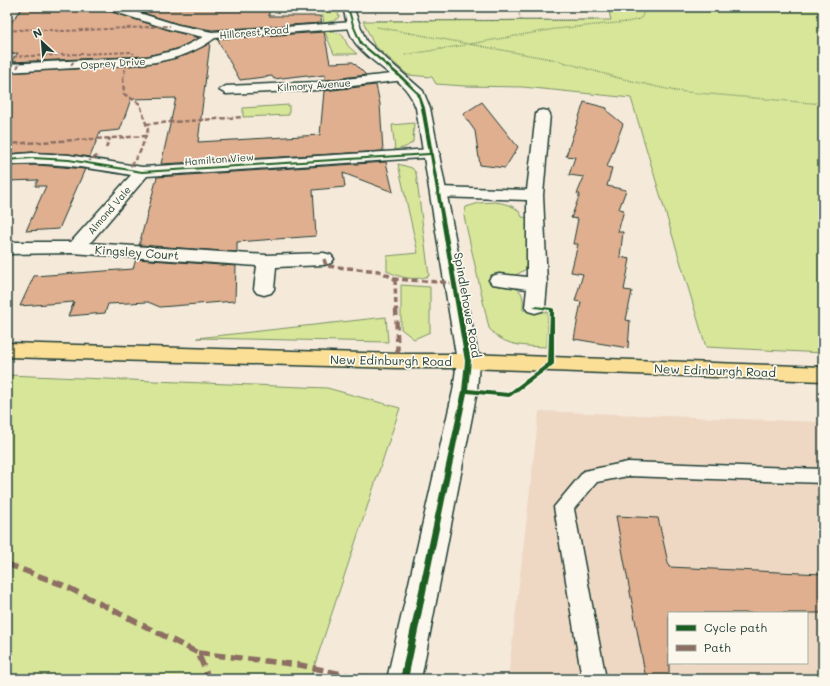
<svg xmlns="http://www.w3.org/2000/svg" width="830" height="686" viewBox="0 0 830 686" font-family="Mali,sans-serif">
  <rect width="100%" height="100%" fill="#f5e9da"/>
  <filter id="ink" filterUnits="userSpaceOnUse"><feTurbulence type="fractalNoise" baseFrequency=".025" numOctaves="2"/><feDisplacementMap in="SourceGraphic" scale="8" xChannelSelector="R" yChannelSelector="G"/><feConvolveMatrix kernelMatrix="1 2 1 2 8 2 1 2 1" color-interpolation-filters="sRGB"/></filter>
  <g filter="url(#ink)">
    <!-- built -->
    <path fill="#eed8c4" fill-rule="evenodd" d="M539 411 823 422V679H508ZM669 613H807V663H669Z"/>
    <!-- green -->
    <path fill="#d7e699" stroke="#7b9266" d="M321 7H337L339 17 334 21 324 23Z
      M608 7H823V353L706 347 631 98 523 87 464 86 436 84 432 77 408 75 374 45 363 21 611 20Z
      M324 30 342 34 348 46 357 54H334Z
      M289 105V115L243 117V108Z
      M414 123 413 142 406 147 395 150 392 125Z
      M398 164 412 168 416 173 429 276C414 281 401 278 387 271V256L418 253Z
      M494 202C504 203 519 206 522 217L529 218 526 269 516 275 494 274 493 285C514 289 525 283 523 310L548 312 547 347C526 346 503 347 489 328L464 216 466 207 479 203Z
      M401 285 430 287V332L414 339 401 329Z
      M386 317 388 342 197 338Z
      M7 375 327 388 400 408 310 679H7Z"/>
    <!-- building -->
    <path fill="#dfaf90" stroke="#1f3d34" d="M23 7H104L106 10 172 31 199 38 176 49 147 56 11 62 18 53 7 54V28Z
      M125 7H251V10L269 9V16H320L322 23 212 30 178 24Z
      M324 32 330 63 353 62 366 75 325 80V75L308 77 307 75 274 79 272 76 240 80 217 39Z
      M210 43 198 142 320 135 324 91 376 85 380 104 383 151 161 164 176 98 131 99 120 130 100 132 90 157 69 154 32 152 7 154V73L156 63 187 55Z
      M482 102 518 147 505 168 480 165 475 131 463 114Z
      M584 102 607 108V111L623 124 607 167 612 168 607 186 626 190 619 209 624 210 618 232H623L620 257 630 259 624 290 632 291 626 320 630 321 628 348 574 339 581 302 575 301 583 274 571 272 578 244H573L578 219 571 218 580 194H577L584 177 569 175 575 157 566 156Z
      M386 162 393 192 343 173 345 187 313 190 316 236 237 242V252L139 245 157 177Z
      M38 165 85 169 59 229 26 231 46 186H35L38 180 7 181V166Z
      M136 259 236 266 235 301 160 307 148 302 108 304 105 313 68 316 74 302 20 306 34 276 133 269Z
      M616 516 658 518 669 567 823 574V613H669V679H646Z"/>
    <g fill="none" stroke-linecap="round" stroke-linejoin="round">
      <defs>
        <path id="service" d="M628 462 823 469V483L628 476 597 482 574 509 606 679H582L554 507 584 471Z"/>
        <path id="minor" d="M105 7H120L178 25 212 32 353 22 358 25 353 28 215 38C179 65 135 65 92 67 64 69 35 70 7 72V64L147 57 177 50 203 37 172 30 106 9Z
          M401 73 407 77 405 80 317 90 226 94 219 90 226 86 317 82Z
          M543 110 548 111 550 114 543 195 547 284 545 307 542 311 535 313 528 311 525 307 527 289 492 284 489 280 492 276 499 274 527 277V200L439 197 433 196 431 192 433 188 439 187 527 190 536 114 538 111Z
          M432 149 437 151 440 154 437 157 147 176 90 243 266 255 324 253 331 255 334 259 331 263 324 265 276 267 274 289 271 293 264 295 257 293 254 289 257 266 72 253 7 254V242H71L131 175C89 168 49 161 7 165V155L32 153 69 155 142 167Z
          M468 354 476 356 479 361 477 391 421 679H387L453 391 457 361 460 356Z"/>
        <path id="tertiary" d="M343 7H353L366 41 423 91 430 108 479 361 476 366 468 368 460 366 457 361 416 108C406 78 376 68 357 45 349 36 346 19 343 7Z"/>
        <path id="primary" d="M7 343 398 354H468L823 367V381L468 368H398L7 357Z"/>
      </defs>
      <!-- service casing -->
      <use href="#service" stroke="#1f3d34" stroke-width="3"/>
      <!-- minor casing -->
      <use href="#minor" stroke="#1f3d34" stroke-width="3"/>
      <!-- tertiary casing -->
      <use href="#tertiary" stroke="#1f3d34" stroke-width="3"/>
      <!-- primary casing -->
      <use href="#primary" stroke="#1f3d34" stroke-width="3"/>
      <!-- path -->
      <path stroke="#1f3d34" stroke-width="1.5" stroke-dasharray="0.5 1.5" stroke-linecap="butt" d="M514 7H517L521 20
        M374 21 594 20
        M377 27 556 60 619 78 675 91 823 104
        M470 44 555 29 627 22 640 19 643 15 644 7
        M405 55 465 45"/>
      <!-- service -->
      <use href="#service" fill="#fbf7ec" fill-rule="evenodd"/>
      <!-- minor -->
      <use href="#minor" fill="#fbf7ec" fill-rule="evenodd"/>
      <!-- tertiary -->
      <use href="#tertiary" fill="#fbf7ec" fill-rule="evenodd"/>
      <!-- primary -->
      <use href="#primary" fill="#fbdf96" fill-rule="evenodd"/>
      <!-- quiet-far4 -->
      <path stroke="#8d6e63" stroke-width="2" stroke-dasharray="4 2" stroke-linecap="butt" d="M7 31 32 29 64 31 170 26
        M7 57 131 52 134 54
        M71 65 74 61
        M17 68 20 63
        M123 79 126 66 132 58"/>
      <!-- quiet-far3 -->
      <path stroke="#8d6e63" stroke-width="2.5" stroke-dasharray="5 2.5" stroke-linecap="butt" d="M123 78 124 94 140 104 148 130 140 152 128 170
        M146 124 243 117
        M7 144 147 136
        M106 148 110 138
        M87 163 98 155"/>
      <!-- quiet-far2 -->
      <path stroke="#8d6e63" stroke-width="3.5" stroke-dasharray="6 3.5" stroke-linecap="butt" d="M324 259 326 266 379 271 395 279 453 283
        M395 279 396 309"/>
      <!-- quiet-far1 -->
      <path stroke="#8d6e63" stroke-width="4.5" stroke-dasharray="8 4.5" stroke-linecap="butt" d="M396 308 398 361"/>
      <!-- quiet -->
      <path stroke="#8d6e63" stroke-width="5.5" stroke-dasharray="11 5.5" stroke-linecap="butt" d="M7 564 63 585 198 653 209 679
        M198 653 300 665 351 676 389 679"/>
      <defs>
        <path id="cycleway" d="M347 7H349L354 25 362 43 402 76 420 94 425 108 433 153 434 154 433 155 471 361 468 389 508 393 548 363 550 310 535 308 533 307 535 306 552 308 554 309V364L553 365 511 396 509 397 467 393 408 679H400L462 391 465 361 430 155 142 173 69 161 32 159 7 161V159L32 157 69 159 142 171 429 153 421 108 417 94 400 78 360 44 352 25Z"/>
      </defs>
      <!-- cycleway casing -->
      <use href="#cycleway" stroke="#fbf7ec" stroke-width="3"/>
      <!-- cycleway -->
      <use href="#cycleway" fill="#1b5e20" fill-rule="evenodd"/>
    </g>
  </g>
  <g text-anchor="middle" dominant-baseline="central" stroke-width="3.5" stroke-linejoin="round" paint-order="stroke">
    <!-- far-street labels -->
    <g font-size="10" fill="#1f3d34" stroke="#fbf7ec">
      <text transform="translate(254 32) rotate(-5)">Hillcrest Road</text>
      <text transform="translate(113 63) rotate(-4)">Osprey Drive</text>
      <text transform="translate(314 85) rotate(-4)">Kilmory Avenue</text>
      <text transform="translate(219 159) rotate(-4)">Hamilton View</text>
      <text transform="translate(109 210) rotate(-49)">Almond Vale</text>
    </g>
    <!-- street labels -->
    <g font-size="12" fill="#1f3d34" stroke="#fbf7ec">
      <text transform="translate(137 252) rotate(4)">Kingsley Court</text>
      <text transform="translate(468 305) rotate(80)">Spindlehowe Road</text>
      <text transform="translate(391 360) rotate(1)">New Edinburgh Road</text>
      <text transform="translate(715 370) rotate(2)">New Edinburgh Road</text>
    </g>
  </g>
  <!-- margin -->
  <rect width="830" height="686" fill="none" stroke="#fbf7ec" stroke-width="24"/>
  <rect x="12" y="12" width="806" height="662" fill="none" stroke="#1f3d34" stroke-width="1.5" filter="url(#ink)"/>
  <!-- legend -->
  <rect x="668" y="612" width="140" height="52" fill="#fbf7ec" stroke="#a3ada2"/>
  <rect x="676" y="625" width="20" height="6" fill="#1b5e20" stroke="#a3ada2"/>
  <text x="704" y="632" font-size="12" fill="#1f3d34">Cycle path</text>
  <rect x="676" y="645" width="20" height="6" fill="#8d6e63" stroke="#a3ada2"/>
  <text x="704" y="652" font-size="12" fill="#1f3d34">Path</text>
  <!-- north arrow -->
  <g transform="translate(42 42) rotate(334)" stroke="#fbf7ec" stroke-width="3" paint-order="stroke">
  <path d="M0-3L7 15L0 10L-7 15Z" fill="#1f3d34"/>
  <text y="-6" font-size="11" font-weight="bold" text-anchor="middle" fill="#1f3d34">N</text>
  </g>
</svg>
